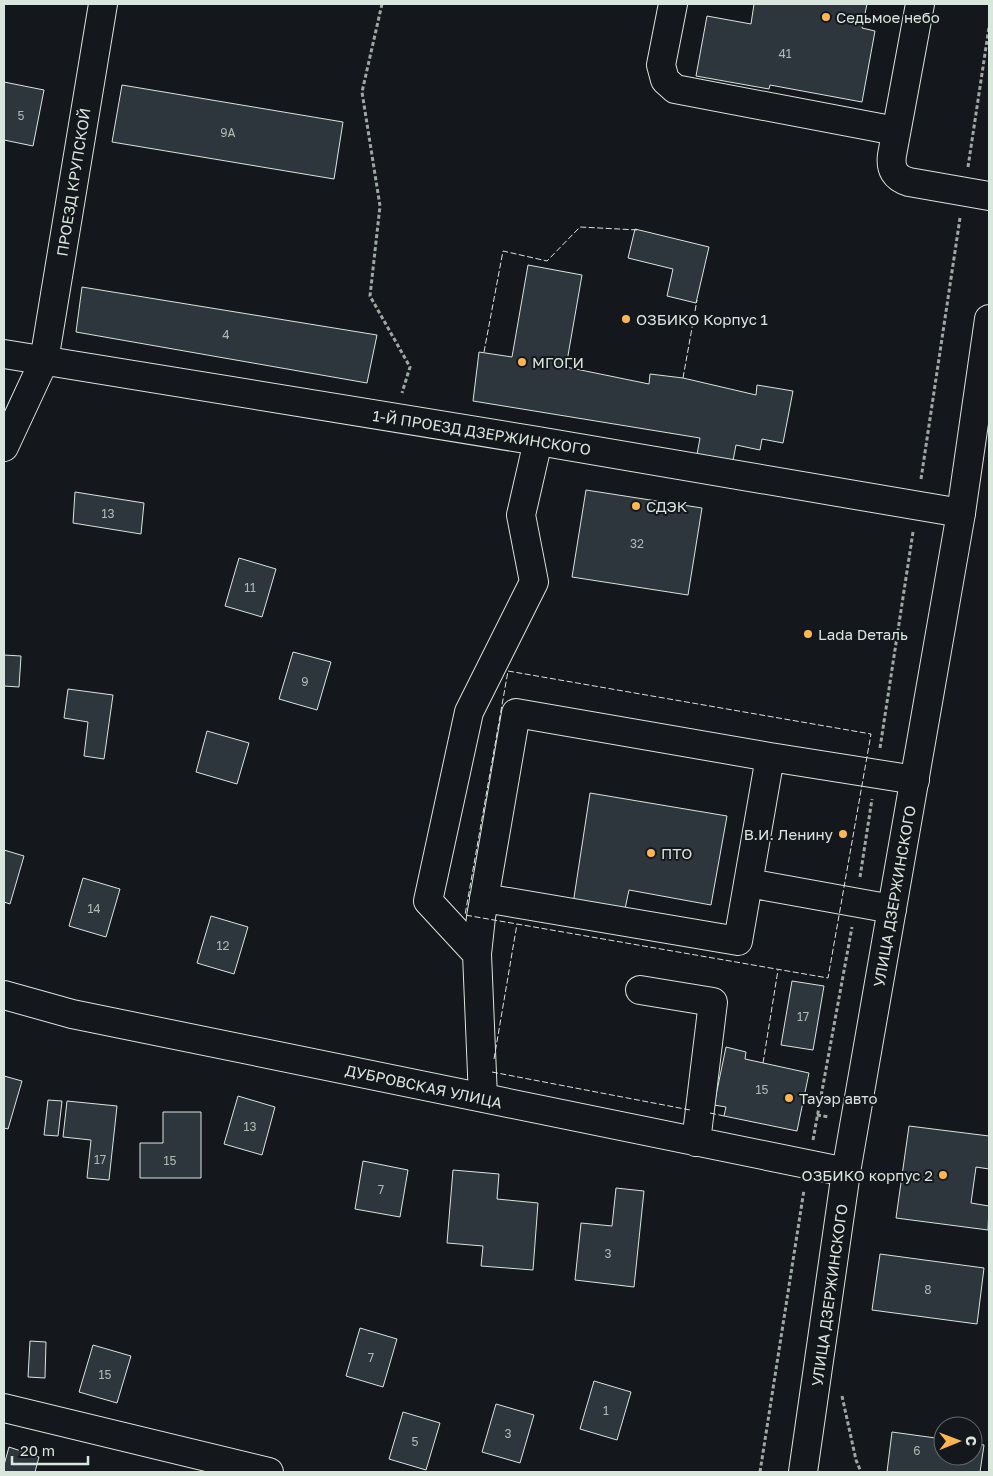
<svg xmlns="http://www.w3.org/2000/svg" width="993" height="1476" viewBox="0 0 993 1476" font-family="'Golos Text',sans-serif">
  <rect width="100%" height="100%" fill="#14181c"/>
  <!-- building -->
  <path fill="#2c363c" stroke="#d8e6dc" d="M754 4H867L862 28 875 31 862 102 770 85 769 89 696 76 707 16 751 24Z
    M4 82 44 90 33 146 4 140Z
    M122 85 343 122 334 179 112 142Z
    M635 229 709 247 696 303 667 296 673 269 628 258Z
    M528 265 582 275 566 367 649 384 650 374 683 378 756 395 757 385 793 391 783 443 762 439 760 450 736 445 732 466 696 460 700 438 473 401 479 352 512 357Z
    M82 287 377 335 367 383 76 332Z
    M586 490 702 508 688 595 572 577Z
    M75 492 144 503 141 534 73 523Z
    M239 558 276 569 262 617 225 606Z
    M293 652 331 662 317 710 279 699Z
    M4 655 21 656 19 687 4 686Z
    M68 689 113 695 104 759 84 756 88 722 64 718Z
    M207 731 249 743 237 784 196 772Z
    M590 793 727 816 711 905 629 890 625 909 573 904Z
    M4 850 24 856 10 904 4 902Z
    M83 878 120 889 106 937 69 926Z
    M211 916 248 927 234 974 197 963Z
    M792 981 824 986 813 1050 781 1045Z
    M726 1047 746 1052 745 1059 809 1073 797 1131 724 1116 726 1107 714 1105Z
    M4 1076 22 1081 8 1129 4 1128Z
    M238 1096 275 1107 262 1155 224 1144Z
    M48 1100 62 1101 58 1136 44 1135Z
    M67 1101 117 1106 109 1180 87 1178 91 1140 63 1137Z
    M163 1112H201V1178H140V1143H163Z
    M909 1126 989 1136V1169L976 1167 971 1203 989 1206 988 1230 896 1218Z
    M363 1161 408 1170 400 1217 355 1209Z
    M453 1170 499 1174 497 1199 538 1203 533 1270 481 1266 483 1246 447 1243Z
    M616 1188 644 1191 634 1287 575 1280 581 1223 612 1226Z
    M880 1254 984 1268 977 1324 872 1310Z
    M360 1328 397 1339 383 1387 346 1376Z
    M30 1341 46 1342 45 1378 28 1377Z
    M93 1345 131 1356 117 1403 79 1392Z
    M594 1381 631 1392 617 1440 580 1429Z
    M496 1404 534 1415 520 1463 482 1452Z
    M403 1412 440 1423 426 1470 389 1459Z
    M892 1432 943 1439V1456H973V1443L984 1445 980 1472H887Z
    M9 1447 39 1457 35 1472H4V1465Z"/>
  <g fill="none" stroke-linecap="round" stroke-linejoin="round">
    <defs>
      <path id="minor" d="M673 4 661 65 665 80 675 89 896 131
        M920 4 892 155C890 169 895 178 909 182L989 196
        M4 354 538 441 961 513
        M4 447 44 361 103 4
        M770 757 915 780
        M748 883 892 909
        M477 954 481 917 516 713 770 757 738 941 484 898
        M640 990 713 1002 696 1142
        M4 995 72 1014 846 1172
        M483 1098 477 954 428 901 469 712 534 582 521 515 538 441
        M4 1408 269 1472"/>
      <path id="major" d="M803 1472 846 1172 961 513 989 319"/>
    </defs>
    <!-- minor casing -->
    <use href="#minor" stroke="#d8e6dc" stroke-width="30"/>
    <!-- major casing -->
    <use href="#major" stroke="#d8e6dc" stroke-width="30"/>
    <!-- path -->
    <path stroke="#9da8a2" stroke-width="3" stroke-dasharray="4 2.5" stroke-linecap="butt" d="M382 4 362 92 380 206 370 296 410 367 402 393
      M968 167 989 27
      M921 479 960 218
      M880 748 913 532
      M860 877 872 799
      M817 1115 829 1117
      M813 1140 852 927
      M842 1396 856 1460 861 1472
      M760 1472 804 1190"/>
    <!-- minor -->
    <use href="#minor" stroke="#14181c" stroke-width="28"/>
    <!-- major -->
    <use href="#major" stroke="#14181c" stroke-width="28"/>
    <!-- fence -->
    <path stroke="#d8e6dc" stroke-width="1" stroke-dasharray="6 2.5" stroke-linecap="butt" d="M484 352 503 251 547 261 580 227 638 230
      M683 378 697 300
      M508 671 871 734 828 978 465 915Z
      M494 1059 517 924
      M763 1063 778 970
      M492 1072 690 1110
      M710 1113 724 1116"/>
  </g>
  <!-- markers -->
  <g fill="#ffb74d" stroke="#14181c" stroke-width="2">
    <circle cx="826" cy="17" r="5"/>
    <circle cx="626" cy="319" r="5"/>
    <circle cx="522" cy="362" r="5"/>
    <circle cx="636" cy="506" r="5"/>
    <circle cx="808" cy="634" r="5"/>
    <circle cx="843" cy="834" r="5"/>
    <circle cx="651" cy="853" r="5"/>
    <circle cx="789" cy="1098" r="5"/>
    <circle cx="943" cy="1175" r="5"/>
  </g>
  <g text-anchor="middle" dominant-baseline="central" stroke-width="4" stroke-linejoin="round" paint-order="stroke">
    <!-- number labels -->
    <g font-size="12" fill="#adbab4">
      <text x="785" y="53">41</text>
      <text x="21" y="115">5</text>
      <text x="228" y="132">9А</text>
      <text x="226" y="334">4</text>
      <text x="108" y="513">13</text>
      <text x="637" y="543">32</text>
      <text x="250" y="587">11</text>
      <text x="305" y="681">9</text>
      <text x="94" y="908">14</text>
      <text x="223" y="945">12</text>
      <text x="803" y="1016">17</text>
      <text x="762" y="1089">15</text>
      <text x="250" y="1126">13</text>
      <text x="100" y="1159">17</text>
      <text x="170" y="1160">15</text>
      <text x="381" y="1189">7</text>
      <text x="608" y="1253">3</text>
      <text x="928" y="1289">8</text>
      <text x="371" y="1357">7</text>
      <text x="105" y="1374">15</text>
      <text x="606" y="1410">1</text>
      <text x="508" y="1433">3</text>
      <text x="415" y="1441">5</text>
      <text x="917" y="1450">6</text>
    </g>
    <!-- poi labels -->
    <g font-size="15" fill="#d8e6dc" stroke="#14181c" text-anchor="start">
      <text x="836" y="17">Седьмое небо</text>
      <text x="636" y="319">ОЗБИКО Корпус 1</text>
      <text x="532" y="362">МГОГИ</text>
      <text x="646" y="506">СДЭК</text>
      <text x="818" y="634">Lada Dеталь</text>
      <text x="833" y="834" text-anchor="end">В.И. Ленину</text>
      <text x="661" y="853">ПТО</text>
      <text x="799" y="1098">Тауэр авто</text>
      <text x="933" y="1175" text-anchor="end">ОЗБИКО корпус 2</text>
    </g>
    <!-- street labels -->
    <g font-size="15" fill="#d8e6dc" stroke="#14181c">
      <text transform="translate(73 182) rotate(-81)">ПРОЕЗД КРУПСКОЙ</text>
      <text transform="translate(482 432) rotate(9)">1-Й ПРОЕЗД ДЗЕРЖИНСКОГО</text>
      <text transform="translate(894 896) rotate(-80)">УЛИЦА ДЗЕРЖИНСКОГО</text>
      <text transform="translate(424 1086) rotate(12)">ДУБРОВСКАЯ УЛИЦА</text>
      <text transform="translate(829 1295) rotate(-82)">УЛИЦА ДЗЕРЖИНСКОГО</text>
    </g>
  </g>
  <!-- border -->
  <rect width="993" height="1476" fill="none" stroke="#d8e6dc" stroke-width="10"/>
  <!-- north arrow -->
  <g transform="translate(958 1441) rotate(89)"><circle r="24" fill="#14181c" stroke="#626a69"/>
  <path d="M0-4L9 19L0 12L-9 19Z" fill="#ffb74d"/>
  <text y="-8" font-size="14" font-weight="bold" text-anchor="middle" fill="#d8e6dc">С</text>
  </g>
  <!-- scale -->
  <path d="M12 1456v8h76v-8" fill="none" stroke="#d8e6dc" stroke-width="2.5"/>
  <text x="20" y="1456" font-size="15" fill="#d8e6dc" stroke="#14181c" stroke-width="4" paint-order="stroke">20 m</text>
</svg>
